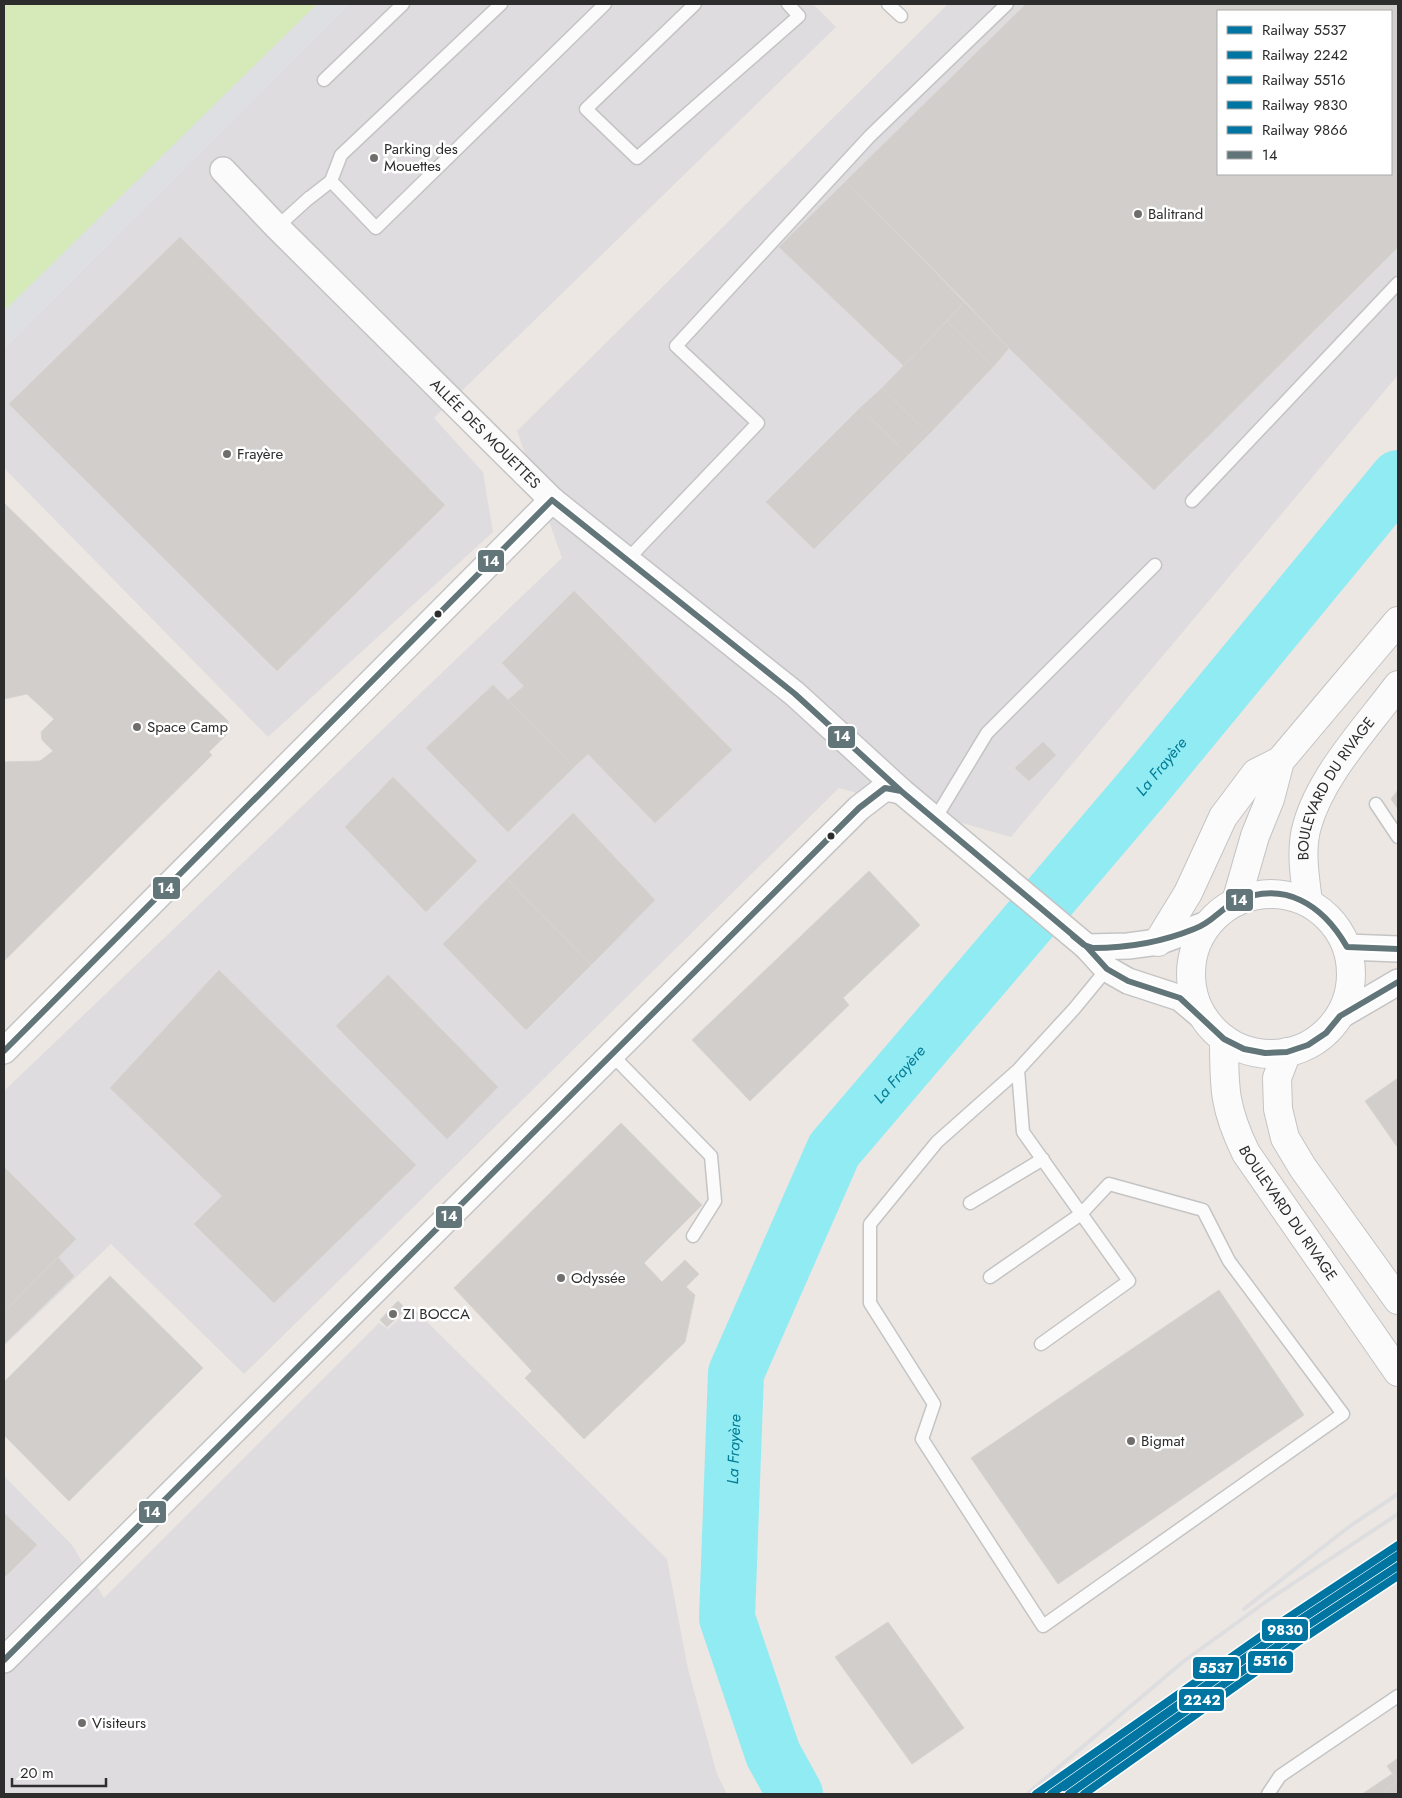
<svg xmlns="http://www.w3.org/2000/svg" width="1402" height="1798" viewBox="0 0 1402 1798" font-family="Jost,sans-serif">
  <rect width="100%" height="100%" fill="#ece7e3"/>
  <!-- industrial -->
  <path fill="#dfdcdf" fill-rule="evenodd" d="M349 4H813L836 27 434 418 483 472 493 532 268 737 4 468V348Z
    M948 4H1398V375L1011 837 839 788 244 1374 111 1244 4 1346V1091L562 558 517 431ZM1218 11H1391V174H1218Z
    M412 1307 667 1559 688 1669 717 1774 727 1794H4V1476L72 1545 104 1598 379 1323 388 1329Z"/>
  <!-- airport -->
  <path fill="#dedfe2" d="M4 4H349L4 348Z"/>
  <!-- green -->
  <path fill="#d5e9b9" d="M4 4H317L4 311Z"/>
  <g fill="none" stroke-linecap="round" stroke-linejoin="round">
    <!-- river -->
    <path stroke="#91ebf3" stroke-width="56" id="s1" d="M795 1794 773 1754 727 1618 736 1373 834 1150 1141 790 1398 478"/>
  </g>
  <!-- building -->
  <path fill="#d2cecb" stroke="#d7d3cf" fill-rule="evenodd" d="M1026 4H1398V247L1154 490 1009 348 846 181ZM1218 11H1391V174H1218Z
    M846 181 965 301 904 366 779 247Z
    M180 237 445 505 277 671 9 404Z
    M965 301 1009 348 993 367 947 321Z
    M947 321 993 367 929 434 882 388Z
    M882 388 929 434 908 455 860 408Z
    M860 408 908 455 814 549 766 502Z
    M4 503 228 721 229 732 209 752 212 755 4 961V762L40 761 53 751 42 740 41 732 54 719 27 694 4 699Z
    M574 591 732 750 655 823 588 754 574 767 508 700 524 686 502 663Z
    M493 685 574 767 508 832 426 748Z
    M1043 742 1056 755 1029 781 1015 768Z
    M393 777 477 861 426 912 345 827Z
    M1398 790V809L1391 799Z
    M573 813 655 900 591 965 507 879Z
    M869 871 920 925 843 998 849 1005 750 1101 692 1040Z
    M507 879 591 965 526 1030 443 944Z
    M219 970 416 1165 274 1303 194 1224 222 1196 110 1088Z
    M388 975 498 1087 447 1139 336 1026Z
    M1398 1078V1148L1365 1101Z
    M621 1123 702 1205 644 1263 662 1282 685 1260 699 1274 686 1287 695 1295 685 1342 584 1439 525 1378 532 1371 454 1288Z
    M4 1167 76 1239 4 1312Z
    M58 1257 74 1276 4 1344V1312Z
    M110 1276 203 1368 69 1501 4 1435V1382Z
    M1219 1290 1304 1415 1058 1584 971 1458Z
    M398 1301 406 1309 387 1327 380 1320Z
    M4 1513 37 1545 4 1578Z
    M888 1622 964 1728 912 1764 835 1657Z
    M1398 1758V1794H1388L1385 1790 1398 1781 1387 1766Z
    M1392 1774 1398 1781 1385 1790 1388 1794H1362Z"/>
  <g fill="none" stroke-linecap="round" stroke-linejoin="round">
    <defs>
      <path id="service" d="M695 4 586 109 637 158 799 16 788 4
        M888 4 901 16
        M324 80 403 4
        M331 181 341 155 501 4
        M308 199 331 181 376 228 605 4
        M277 227 310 197
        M1192 501 1398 283
        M626 561 758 423 676 346 870 136 1007 4
        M1376 804 1398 837
        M935 819 987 733 1155 565
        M612 1055 711 1156 715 1201 693 1236
        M970 1203 1043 1159
        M990 1277 1081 1214 1109 1184 1203 1210 1229 1261 1343 1414 1043 1626 922 1439 934 1404 870 1303V1224L937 1142 1018 1070
        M1041 1344 1129 1281 1023 1132 1018 1070 1074 1009 1107 969
        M1268 1794 1280 1776 1398 1696"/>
      <g id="minor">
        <path id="s2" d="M223 170 277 227 552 500 795 694 901 791 1087 947 1107 969 1128 981 1180 998 1205 1019"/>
        <path d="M1087 947 1128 946 1158 942 1210 923"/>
        <path d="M1347 947 1398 949"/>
        <path d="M1340 1016 1398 982"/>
        <path d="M4 1051 552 500"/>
        <path d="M4 1660 859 808 885 788 901 791"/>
      </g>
      <g id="secondary">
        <circle cx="1271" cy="974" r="80"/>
        <path d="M1236 902 1255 836 1270 799 1280 761 1398 621"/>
        <path id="s3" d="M1308 902C1305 878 1300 850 1307 826 1321 775 1367 727 1398 685"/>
        <path d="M1158 942 1188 893 1223 817 1256 773 1280 761"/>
        <path id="s4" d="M1224 1039C1224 1088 1224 1108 1246 1153L1398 1372"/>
        <path d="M1287 1052 1277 1078 1278 1109 1285 1138 1303 1168 1398 1300"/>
      </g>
    </defs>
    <!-- service casing -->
    <use href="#service" stroke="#c5c4c4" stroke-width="15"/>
    <!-- minor casing -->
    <use href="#minor" stroke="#c5c4c4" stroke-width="28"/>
    <!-- secondary casing -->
    <use href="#secondary" stroke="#c5c4c4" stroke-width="30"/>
    <!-- service -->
    <use href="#service" stroke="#fcfbfb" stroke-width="12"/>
    <!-- minor -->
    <use href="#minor" stroke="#fcfbfb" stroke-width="25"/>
    <!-- secondary -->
    <use href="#secondary" stroke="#fcfbfb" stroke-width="28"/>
    <!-- rail -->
    <path stroke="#dedee0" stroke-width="4" d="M1244 1609 1350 1526 1398 1494
      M1027 1794 1184 1661 1271 1598 1398 1514"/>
    <defs>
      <path id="bus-1" d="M1073 936 1084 945 1093 948C1127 948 1162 942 1194 929 1212 923 1220 909 1235 902 1284 879 1323 905 1347 947L1398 949
        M4 1051 552 500 795 694 901 791 1087 947 1107 969 1128 981 1180 998 1224 1039 1244 1049 1265 1053 1287 1052 1308 1045 1326 1033 1340 1016 1398 982
        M4 1660 859 808 885 788 901 791"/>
    </defs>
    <!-- bus-1 casing -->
    <use href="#bus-1" stroke="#fff" stroke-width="10"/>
    <!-- bus-1 -->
    <use href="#bus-1" stroke="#62767a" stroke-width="6"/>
    <defs>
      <path id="rail-1" d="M1036 1794 1283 1621 1398 1545"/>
      <path id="rail-2" d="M1069 1794 1293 1635 1398 1566"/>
      <path id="rail-3" d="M1084 1794 1298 1642 1398 1576"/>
      <path id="rail-4" d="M1051 1794 1288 1628 1398 1555"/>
      <path id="rail-5" d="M1064 1787 1288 1628 1393 1559"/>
    </defs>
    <!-- rail-1 casing -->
    <use href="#rail-1" stroke="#fff" stroke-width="11"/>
    <!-- rail-2 casing -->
    <use href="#rail-2" stroke="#fff" stroke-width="11"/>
    <!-- rail-3 casing -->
    <use href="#rail-3" stroke="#fff" stroke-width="11"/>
    <!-- rail-4 casing -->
    <use href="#rail-4" stroke="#fff" stroke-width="11"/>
    <!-- rail-5 casing -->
    <use href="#rail-5" stroke="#fff" stroke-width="11"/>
    <!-- rail-1 -->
    <use href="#rail-1" stroke="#0075a1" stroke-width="8"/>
    <!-- rail-2 -->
    <use href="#rail-2" stroke="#0075a1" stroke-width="8"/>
    <!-- rail-3 -->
    <use href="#rail-3" stroke="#0075a1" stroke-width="8"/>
    <!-- rail-4 -->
    <use href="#rail-4" stroke="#0075a1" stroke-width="8"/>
    <!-- rail-5 -->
    <use href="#rail-5" stroke="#0075a1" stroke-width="8"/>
  </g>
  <!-- markers -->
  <g fill="#706e6d" stroke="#fff" stroke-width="2">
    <circle cx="374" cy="158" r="5"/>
    <circle cx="1138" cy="214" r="5"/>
    <circle cx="227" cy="454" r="5"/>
    <circle cx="137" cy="727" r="5"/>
    <circle cx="561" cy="1278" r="5"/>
    <circle cx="393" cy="1314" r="5"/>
    <circle cx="1131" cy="1441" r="5"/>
    <circle cx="82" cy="1723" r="5"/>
  </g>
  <g fill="#2d2d2d" stroke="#fff" stroke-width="2">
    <circle cx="438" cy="614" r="4.5"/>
    <circle cx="831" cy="836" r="4.5"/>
  </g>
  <g text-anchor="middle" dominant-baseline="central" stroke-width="5" stroke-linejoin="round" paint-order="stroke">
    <!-- poi labels -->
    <g font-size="15" fill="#2d2d2d" stroke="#fff" text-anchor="start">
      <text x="384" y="149">Parking des<tspan x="384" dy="17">Mouettes</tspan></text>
      <text x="1148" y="214">Balitrand</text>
      <text x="237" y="454">Frayère</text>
      <text x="147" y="727">Space Camp</text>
      <text x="571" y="1278">Odyssée</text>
      <text x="403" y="1314">ZI BOCCA</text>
      <text x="1141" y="1441">Bigmat</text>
      <text x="92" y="1723">Visiteurs</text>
    </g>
    <!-- street labels -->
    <g font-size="15" fill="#2d2d2d" stroke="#fff">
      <text stroke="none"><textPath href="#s2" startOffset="372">ALLÉE DES MOUETTES</textPath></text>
      <text stroke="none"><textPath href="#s3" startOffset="122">BOULEVARD DU RIVAGE</textPath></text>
      <text stroke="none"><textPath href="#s4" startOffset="191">BOULEVARD DU RIVAGE</textPath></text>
    </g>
    <!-- water labels -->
    <g font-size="16" font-style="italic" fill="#037d96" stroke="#fff">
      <text stroke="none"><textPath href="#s1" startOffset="1182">La Frayère</textPath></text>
      <text stroke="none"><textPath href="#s1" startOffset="778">La Frayère</textPath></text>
      <text stroke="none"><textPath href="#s1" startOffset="358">La Frayère</textPath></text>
    </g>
  </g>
  <g stroke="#fff" stroke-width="2">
    <rect x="477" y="549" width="28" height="24" rx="5" fill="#62767a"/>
    <rect x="827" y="725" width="29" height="24" rx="5" fill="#62767a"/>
    <rect x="152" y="876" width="29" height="24" rx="5" fill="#62767a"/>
    <rect x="1225" y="888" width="29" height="24" rx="5" fill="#62767a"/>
    <rect x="435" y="1205" width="28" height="24" rx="5" fill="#62767a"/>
    <rect x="138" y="1500" width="29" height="24" rx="5" fill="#62767a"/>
    <rect x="1261" y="1618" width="48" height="24" rx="5" fill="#0075a1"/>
    <rect x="1247" y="1650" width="47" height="24" rx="5" fill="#0075a1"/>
    <rect x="1192" y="1656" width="48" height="24" rx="5" fill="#0075a1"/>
    <rect x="1178" y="1688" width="47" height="24" rx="5" fill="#0075a1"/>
  </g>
  <g font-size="14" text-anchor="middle" font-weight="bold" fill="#fff">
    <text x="491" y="566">14</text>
    <text x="842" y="741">14</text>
    <text x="166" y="893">14</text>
    <text x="1239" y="905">14</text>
    <text x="449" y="1221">14</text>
    <text x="152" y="1517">14</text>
    <text x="1285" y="1635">9830</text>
    <text x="1270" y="1666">5516</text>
    <text x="1216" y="1673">5537</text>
    <text x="1202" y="1705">2242</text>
  </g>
  <!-- border -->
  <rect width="1402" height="1798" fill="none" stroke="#2d2d2d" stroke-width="10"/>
  <!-- legend -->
  <rect x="1217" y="10" width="175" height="165" fill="#ffffff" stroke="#ababab"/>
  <rect x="1227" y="26" width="25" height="8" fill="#0075a1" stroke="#ababab"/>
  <text x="1262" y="35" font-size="15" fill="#2d2d2d">Railway 5537</text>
  <rect x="1227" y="51" width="25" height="8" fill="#0075a1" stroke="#ababab"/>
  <text x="1262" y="60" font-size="15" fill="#2d2d2d">Railway 2242</text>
  <rect x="1227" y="76" width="25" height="8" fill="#0075a1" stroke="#ababab"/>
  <text x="1262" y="85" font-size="15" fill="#2d2d2d">Railway 5516</text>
  <rect x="1227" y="101" width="25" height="8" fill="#0075a1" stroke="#ababab"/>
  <text x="1262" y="110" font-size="15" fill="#2d2d2d">Railway 9830</text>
  <rect x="1227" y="126" width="25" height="8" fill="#0075a1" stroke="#ababab"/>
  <text x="1262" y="135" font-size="15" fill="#2d2d2d">Railway 9866</text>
  <rect x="1227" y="151" width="25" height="8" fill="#62767a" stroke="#ababab"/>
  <text x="1262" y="160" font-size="15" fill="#2d2d2d">14</text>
  <!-- scale -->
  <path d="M12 1778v8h94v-8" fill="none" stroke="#2d2d2d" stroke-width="2.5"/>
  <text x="20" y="1778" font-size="15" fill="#2d2d2d" stroke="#ffffff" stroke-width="4" paint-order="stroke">20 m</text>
</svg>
